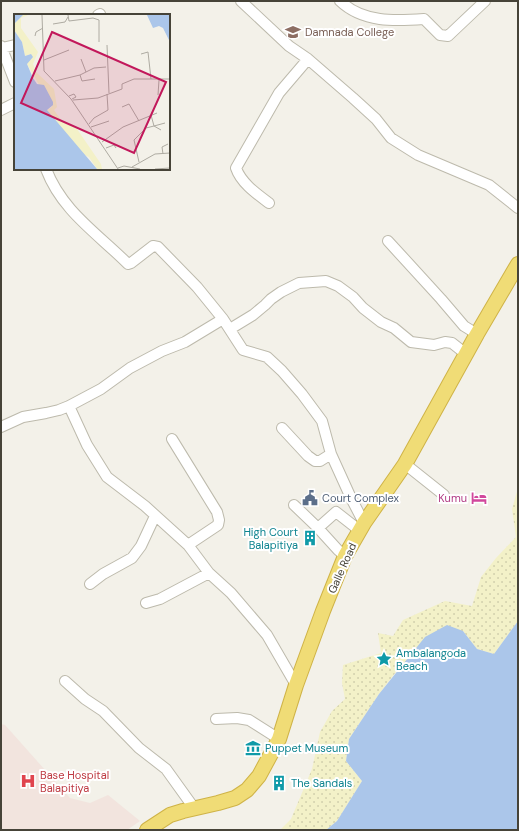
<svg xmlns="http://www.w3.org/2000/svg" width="519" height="831" viewBox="0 0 519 831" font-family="'DM Sans',sans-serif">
  <defs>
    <pattern id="sand-dots" width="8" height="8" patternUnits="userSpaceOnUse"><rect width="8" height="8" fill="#f3f1c8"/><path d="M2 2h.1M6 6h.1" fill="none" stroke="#d2d0ad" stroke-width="1.8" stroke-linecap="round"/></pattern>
  </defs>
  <rect width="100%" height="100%" fill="#f3f1e9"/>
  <!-- medical -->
  <path fill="#f2e4de" d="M1 724 5 725 70 798 90 803 108 795 140 821 127 830H1Z"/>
  <!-- sand -->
  <path fill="url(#sand-dots)" d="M518 488V621L494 654 477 649 463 631 402 664 379 694 349 739 346 761 362 781 337 821 326 830H280L291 819 312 769 320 732 332 711 345 699 342 683 343 665 381 653 378 633 393 636 403 620 445 601 472 606 481 577 496 558 516 537 512 509Z"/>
  <!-- water -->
  <path fill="#abc6ea" d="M518 621V830H326L337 821 362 781 346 761 349 739 379 694 425 637 447 625 463 631 477 649 494 654Z"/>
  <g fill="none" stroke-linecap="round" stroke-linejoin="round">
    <defs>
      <path id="minor" d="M241 1 289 46 308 59 353 98 376 119 391 138 418 155 489 185 518 208
        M340 1C363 23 395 21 424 19L440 35 448 36 485 1
        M98 15 100 14
        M1 46 15 82
        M2 48 15 45
        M1 110 15 103
        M46 169C62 211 97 233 128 264L131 263 153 246 158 247 197 287 223 319 243 350 267 357 282 371 302 394 322 421 331 454 351 498 364 523
        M269 203C257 194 241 183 236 168L279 93 308 59
        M388 241 441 299 464 326 477 334
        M230 329 253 315 265 305 271 299 281 292 299 283 326 281 338 286 353 297 363 308 381 322 394 328 411 342 434 345 445 342 452 343 466 354
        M69 406 87 445 107 477 145 506 188 545 209 573 231 593 267 635 296 685
        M1 427 23 417 46 413 59 410 69 406 101 389 130 368 162 351 185 342 223 319
        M282 428 308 456 315 461H320L331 454
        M172 439 217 512 219 520 218 525 188 545
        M405 464 444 495
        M294 505 318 528
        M345 556 338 550 318 528 336 512 359 530
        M90 584 103 574 132 558 141 546 155 516
        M146 603 160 599 209 573
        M65 681 85 699 103 711 139 748 166 769 194 808
        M216 719 237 718 249 720 279 739"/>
      <path id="highway" d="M147 830 170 815 183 811 218 803 235 798 247 790 259 776 279 739 296 685 323 611 345 556 364 523 405 464 477 334 518 264"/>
    </defs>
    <!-- minor casing -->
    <use href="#minor" stroke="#bdbaac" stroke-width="12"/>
    <!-- highway casing -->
    <use href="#highway" stroke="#cfb347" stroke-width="16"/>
    <!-- minor -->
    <use href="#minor" stroke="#fff" stroke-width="10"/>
    <!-- highway -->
    <use href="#highway" stroke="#f0dc76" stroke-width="14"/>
  </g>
  <!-- icons -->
  <defs>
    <symbol id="school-bare" viewBox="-9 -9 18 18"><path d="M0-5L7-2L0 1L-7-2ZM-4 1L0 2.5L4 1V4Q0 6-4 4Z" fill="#8d6e63" stroke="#fff" stroke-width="2.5" paint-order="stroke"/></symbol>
    <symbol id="civic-bare" viewBox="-9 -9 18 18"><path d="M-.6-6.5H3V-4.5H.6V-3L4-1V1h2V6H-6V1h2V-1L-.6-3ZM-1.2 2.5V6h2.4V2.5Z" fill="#5c6f8a" stroke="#fff" stroke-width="2.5" paint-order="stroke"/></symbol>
    <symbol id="hotel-bare" viewBox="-9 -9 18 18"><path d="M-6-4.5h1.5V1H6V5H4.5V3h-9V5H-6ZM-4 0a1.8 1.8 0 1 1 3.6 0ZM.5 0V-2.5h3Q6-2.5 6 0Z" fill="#d1479c" stroke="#fff" stroke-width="2.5" paint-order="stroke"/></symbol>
    <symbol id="building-bare" viewBox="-9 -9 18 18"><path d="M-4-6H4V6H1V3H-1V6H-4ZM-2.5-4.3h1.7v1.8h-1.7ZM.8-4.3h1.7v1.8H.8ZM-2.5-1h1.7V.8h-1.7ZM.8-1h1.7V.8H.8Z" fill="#0f9aa8" stroke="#fff" stroke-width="2.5" paint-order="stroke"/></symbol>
    <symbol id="sight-bare" viewBox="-9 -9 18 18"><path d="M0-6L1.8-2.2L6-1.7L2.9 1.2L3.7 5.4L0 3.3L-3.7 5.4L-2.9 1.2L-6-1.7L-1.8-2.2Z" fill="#0f9aa8" stroke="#fff" stroke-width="2.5" paint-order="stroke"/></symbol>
    <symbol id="museum-bare" viewBox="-9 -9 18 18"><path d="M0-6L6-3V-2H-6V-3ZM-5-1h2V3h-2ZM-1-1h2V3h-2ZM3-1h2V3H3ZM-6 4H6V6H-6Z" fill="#0f9aa8" stroke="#fff" stroke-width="2.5" paint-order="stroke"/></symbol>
    <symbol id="hospital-bare" viewBox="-9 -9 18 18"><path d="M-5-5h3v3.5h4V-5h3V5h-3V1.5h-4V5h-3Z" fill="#e0444e" stroke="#fff" stroke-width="2.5" paint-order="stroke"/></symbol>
  </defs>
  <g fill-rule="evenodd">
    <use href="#school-bare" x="282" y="21" width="22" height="22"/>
    <use href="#civic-bare" x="299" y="487" width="22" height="22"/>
    <use href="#hotel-bare" x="468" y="487" width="22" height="22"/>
    <use href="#building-bare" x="299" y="527" width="22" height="22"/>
    <use href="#sight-bare" x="373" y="648" width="22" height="22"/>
    <use href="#museum-bare" x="242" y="737" width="22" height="22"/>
    <use href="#hospital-bare" x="17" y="770" width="22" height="22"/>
    <use href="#building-bare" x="268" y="772" width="22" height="22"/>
  </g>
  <g text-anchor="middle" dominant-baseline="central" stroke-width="4" stroke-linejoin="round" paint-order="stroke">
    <!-- education labels -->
    <g font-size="11" fill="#785e54" stroke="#fff" text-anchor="start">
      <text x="305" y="32">Damnada College</text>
    </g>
    <!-- service labels -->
    <g font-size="11" fill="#4e5e75" stroke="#fff" text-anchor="start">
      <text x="322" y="498">Court Complex</text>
    </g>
    <!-- hotel labels -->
    <g font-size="11" fill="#b23c85" stroke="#fff" text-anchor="end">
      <text x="467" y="498">Kumu</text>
    </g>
    <!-- culture labels -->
    <g font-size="11" fill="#0d838f" stroke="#fff" text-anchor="start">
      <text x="298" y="532" text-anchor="end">High Court<tspan x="298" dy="13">Balapitiya</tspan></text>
      <text x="396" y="653">Ambalangoda<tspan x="396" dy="13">Beach</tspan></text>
      <text x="265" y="748">Puppet Museum</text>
      <text x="291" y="783">The Sandals</text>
    </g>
    <!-- street labels -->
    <g font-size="11" fill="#464338" stroke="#fff">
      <text transform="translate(342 568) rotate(-66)">Galle Road</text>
    </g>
    <!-- health labels -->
    <g font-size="11" fill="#be3a42" stroke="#fff" text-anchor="start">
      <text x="40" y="775">Base Hospital<tspan x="40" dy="13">Balapitiya</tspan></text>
    </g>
  </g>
  <!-- overview -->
  <g transform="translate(14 14)">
    <rect width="156" height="156" fill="#f3f1e9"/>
    <path d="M9 1H14L7 4V14L24 38 19 50 22 58 40 75 43 93 40 96 47 106 63 115 87 150 88 155H83L75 143 68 140 33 96 38 93 13 50 17 40 11 42 8 28 0 16 1 9Z" fill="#f3f1c8"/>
    <path d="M0 1H9L1 9 0 16 8 28 11 42 17 40 19 43 13 50 19 64 23 70 30 71 39 88V91L33 96 83 155H0ZM133 1H156V28L149 14 145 12 139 14Z" fill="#abc6ea"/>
    <path fill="none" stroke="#aeaba2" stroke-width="1" d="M28 1 30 57 57 85 104 155M54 1 55 7 79 4 85 6V28M39 10 51 8 54 3M21 22 22 18 29 14M93 31 95 79M127 40 134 38 137 65M67 45 72 58M30 46 55 36M66 61 68 67 81 65M41 67 66 61 80 54 92 53M144 81 145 66M55 82 60 80 62 83 58 85M59 86 84 84 108 75V70L120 65H156M108 93 115 90 125 107M137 101 140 112 151 109M75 110 80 104 94 96 93 80M77 113 95 107M88 128 109 113 143 99M92 134 100 131 102 134M149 140 148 133 154 130M125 148 120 126 132 114 140 112 147 116M118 153 141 140 156 139M104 154 110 152 126 155M141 155 156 154"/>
    <path fill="#c2185b" fill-opacity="0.15" stroke="#c2185b" stroke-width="2" d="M38 18 152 68 120 139 7 89Z"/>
    <rect width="156" height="156" fill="none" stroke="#464338" stroke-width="2"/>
  </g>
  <!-- border -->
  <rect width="519" height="831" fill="none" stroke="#464338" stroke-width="4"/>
</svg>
